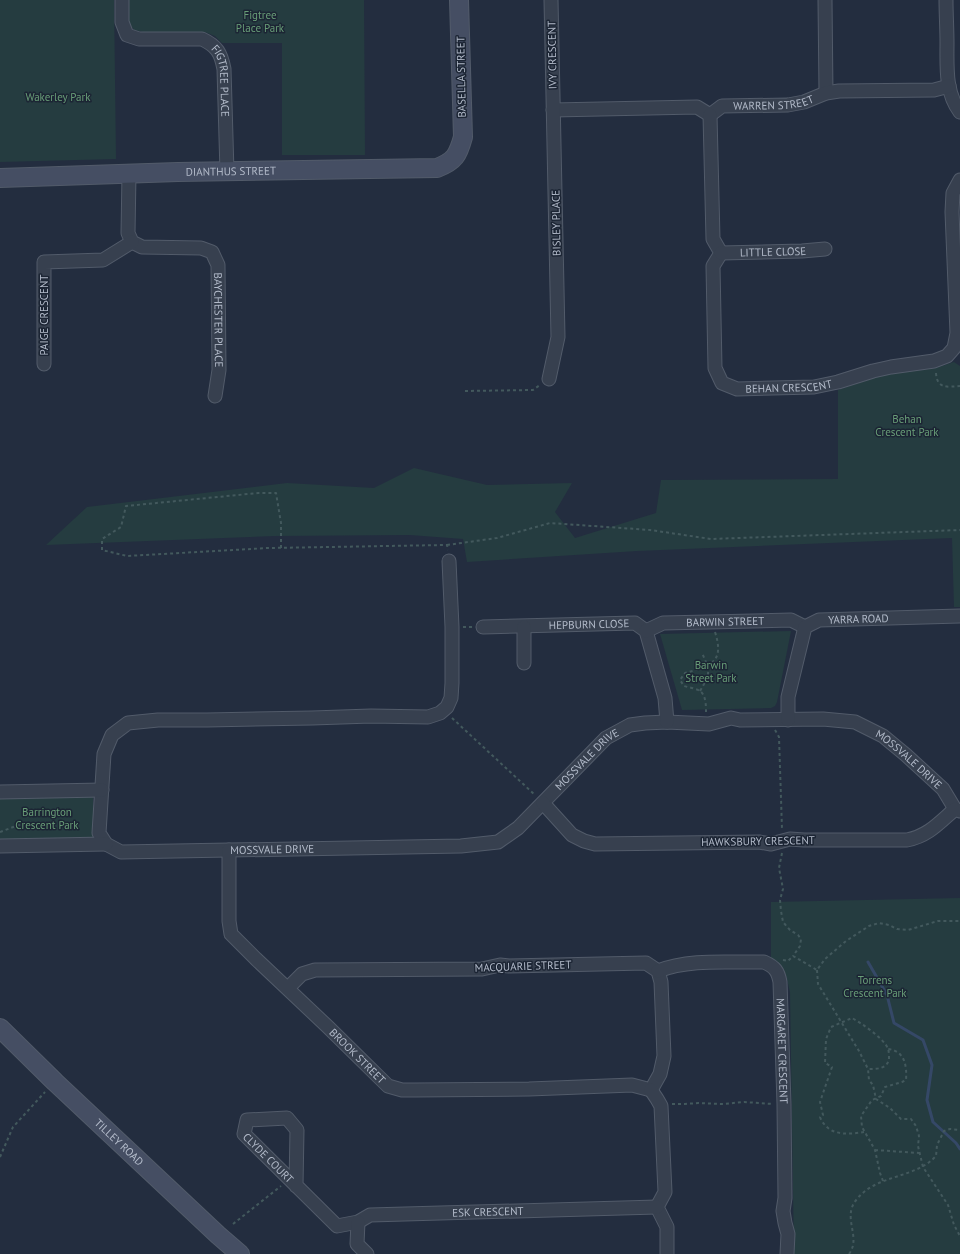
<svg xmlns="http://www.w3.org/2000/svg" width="960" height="1254" viewBox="0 0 960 1254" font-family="'PT Sans',sans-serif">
  <rect width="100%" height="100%" fill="#232d3f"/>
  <!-- green -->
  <path fill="#253c40" d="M0 0H114L116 159 0 162Z
    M129 0H364L365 155H282V43H222L215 36 205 32H143L134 30 129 23Z
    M954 362 960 366V607H954L952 538 637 551 467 562 463 539 410 535 275 536 46 545 87 507 287 483 374 488 414 468 487 485 572 483 555 512 575 538 656 513 661 480 838 479V390L883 375 936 368Z
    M791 631 777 702 775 706 771 708 682 710 660 634Z
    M93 795V840L0 842V796Z
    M960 898V1254H794L790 992C786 976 787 967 771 959V902Z"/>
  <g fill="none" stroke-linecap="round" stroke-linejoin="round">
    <!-- stream -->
    <path stroke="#354867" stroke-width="3" d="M868 962 887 995 894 1023 923 1040 932 1065 927 1100 933 1122 956 1143 960 1149"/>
    <defs>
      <g id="street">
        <path id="s1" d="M122 0V22L127 35 139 39H202C217 46 221 53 224 69L227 172"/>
        <path d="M825 0 826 93"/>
        <path d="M946 0C946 14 947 29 947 43 947 67 945 92 960 112"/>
        <path id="s2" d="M553 110 697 107 710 115 722 106 788 105 804 102 826 93 839 91 934 90 949 86"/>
        <path id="s3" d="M710 115 713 239 721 253 713 266 715 368 722 383 737 389 814 387 838 382 873 371 891 367 934 361 947 356 954 348 957 333 952 212 953 193 960 180"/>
        <path id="s4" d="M129 174 128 233 132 242 142 247 201 248 212 252 218 265 219 370 215 396"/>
        <path id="s5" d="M721 253 802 251 825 249"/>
        <path d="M44 364V262L103 260 132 242"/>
        <path d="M549 379 558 337 551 0"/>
        <path id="s6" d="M449 561 452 627V683L451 698 447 707 440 713 428 717 371 716 312 718 207 720H158L128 723 112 735 104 754 99 833 106 844 121 852 461 846 498 842 518 828 606 738 630 725 645 723 667 722 709 724 731 718 740 720 823 719 855 722 883 736 906 755 943 789 955 809 960 811"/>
        <path id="s7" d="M483 627 635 623 646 631 665 698 667 722"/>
        <path d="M524 627V663"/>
        <path id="s8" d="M646 631 663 623 791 620 805 627"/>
        <path id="s9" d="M788 720V697L805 627 819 620 960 616"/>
        <path d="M0 792 102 790"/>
        <path d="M543 803 572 835 584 841 595 844 759 842 771 844 790 839 804 840H907C928 836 939 823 955 809"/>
        <path d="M0 846 106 844"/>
        <path id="s10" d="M229 850V921L231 934 256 959 328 1027 388 1086 402 1090H415L529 1089 632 1085 651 1090 660 1074 664 1056 661 982 658 971 646 963 509 966 500 965 482 969 315 970 302 974 288 988"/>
        <path id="s11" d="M658 971C690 958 731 963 764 962 775 967 778 971 780 982L784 1104 785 1198 783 1211 785 1223 788 1234 787 1254"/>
        <path d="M651 1090 657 1099 661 1106 665 1192 657 1207 667 1227V1254"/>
        <path id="s12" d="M296 1186 297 1130 287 1118 247 1120 244 1134 337 1226 358 1222 370 1215 657 1207"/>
        <path d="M358 1222 357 1244 367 1254"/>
      </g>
      <g id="secondary">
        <path id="s13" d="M0 178 178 172 437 168C455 161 458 155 463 137L459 0"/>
        <path id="s14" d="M0 1028 55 1082 218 1235 240 1254"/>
      </g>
    </defs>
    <!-- street casing -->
    <use href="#street" stroke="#525b6a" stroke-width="15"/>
    <!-- secondary casing -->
    <use href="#secondary" stroke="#525b6a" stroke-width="20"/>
    <!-- path -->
    <path stroke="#43595d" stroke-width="2" stroke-dasharray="3 3" stroke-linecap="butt" d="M936 373C937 389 947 387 960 386
      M465 391 533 390 540 385
      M447 545 497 538 550 523 650 530 711 539 960 530
      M281 548V523L276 493H258L126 506 121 527 102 539V550L127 556 268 548 447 545 448 550
      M463 627H473
      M700 691C711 673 710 671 702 653
      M706 712C706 706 706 695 700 691 698 689 687 687 684 686L680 680 685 673C710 666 725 663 715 632
      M452 718 535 795
      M775 730 779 737 782 829
      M0 832 24 823
      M782 853 779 868 783 889 780 900 781 911 783 922 790 930 798 935 801 939 800 946 793 956
      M783 960 788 961 793 956 817 970 825 959 846 941 869 926 879 923 889 925 897 929 908 930 938 921H960
      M817 970 818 984 859 1051 868 1069 869 1080 873 1085 876 1099 890 1108 901 1119H911L916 1126 919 1136 918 1146 923 1167 948 1205 954 1225 960 1236
      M672 1104H685L698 1103 723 1104 744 1102 773 1104
      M864 1132C851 1134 834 1136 825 1125 823 1123 821 1120 820 1117L823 1115 820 1102 832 1067 825 1063 826 1039 831 1027 852 1018C861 1023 885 1039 888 1049 889 1051 889 1056 889 1059 887 1069 877 1069 868 1069
      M875 1150 919 1153
      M0 1157 13 1127 45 1092
      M883 1181 880 1173 875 1150 862 1127 861 1116 872 1100 881 1096 885 1087 902 1082 906 1080C907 1066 905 1051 888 1049
      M233 1224 281 1186
      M849 1254C862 1237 841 1217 857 1199 877 1174 915 1179 936 1156L937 1145 944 1131 950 1129 960 1130"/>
    <!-- street -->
    <use href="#street" stroke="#37404f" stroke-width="13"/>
    <!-- secondary -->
    <use href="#secondary" stroke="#454e63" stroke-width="18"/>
  </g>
  <g text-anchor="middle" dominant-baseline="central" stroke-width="3" stroke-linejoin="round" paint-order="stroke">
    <!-- park labels -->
    <g font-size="11" fill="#689d77" stroke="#1c2534">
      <text x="260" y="15">Figtree<tspan x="260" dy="13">Place Park</tspan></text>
      <text x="58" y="97">Wakerley Park</text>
      <text x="907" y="419">Behan<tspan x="907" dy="13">Crescent Park</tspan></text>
      <text x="711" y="665">Barwin<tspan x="711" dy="13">Street Park</tspan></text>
      <text x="47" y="812">Barrington<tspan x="47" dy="13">Crescent Park</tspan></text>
      <text x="875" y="980">Torrens<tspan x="875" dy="13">Crescent Park</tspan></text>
    </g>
    <!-- street labels -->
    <g font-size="11" fill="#b3bbca" stroke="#1c2534">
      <text transform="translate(552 55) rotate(-91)">IVY CRESCENT</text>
      <text transform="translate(461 77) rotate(-91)">BASELLA STREET</text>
      <text stroke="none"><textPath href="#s1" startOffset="162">FIGTREE PLACE</textPath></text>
      <text stroke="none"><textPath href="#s2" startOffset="226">WARREN STREET</textPath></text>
      <text stroke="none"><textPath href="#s13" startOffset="231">DIANTHUS STREET</textPath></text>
      <text transform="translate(556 223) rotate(-91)">BISLEY PLACE</text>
      <text stroke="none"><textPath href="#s5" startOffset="52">LITTLE CLOSE</textPath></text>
      <text transform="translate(44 315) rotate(-90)">PAIGE CRESCENT</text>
      <text stroke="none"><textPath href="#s4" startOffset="220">BAYCHESTER PLACE</textPath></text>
      <text stroke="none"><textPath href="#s3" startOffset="342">BEHAN CRESCENT</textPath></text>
      <text stroke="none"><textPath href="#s9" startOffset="150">YARRA ROAD</textPath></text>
      <text stroke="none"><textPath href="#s8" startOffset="81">BARWIN STREET</textPath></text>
      <text stroke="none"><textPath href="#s7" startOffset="106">HEPBURN CLOSE</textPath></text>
      <text stroke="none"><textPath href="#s6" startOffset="1466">MOSSVALE DRIVE</textPath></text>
      <text stroke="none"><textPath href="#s6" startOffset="1118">MOSSVALE DRIVE</textPath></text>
      <text transform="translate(758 841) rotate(-1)">HAWKSBURY CRESCENT</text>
      <text stroke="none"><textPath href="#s6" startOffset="770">MOSSVALE DRIVE</textPath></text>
      <text transform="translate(523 966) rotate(-2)">MACQUARIE STREET</text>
      <text stroke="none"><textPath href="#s11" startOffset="203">MARGARET CRESCENT</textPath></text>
      <text stroke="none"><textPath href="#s10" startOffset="260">BROOK STREET</textPath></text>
      <text stroke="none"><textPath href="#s14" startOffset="165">TILLEY ROAD</textPath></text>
      <text stroke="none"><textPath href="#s12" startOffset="160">CLYDE COURT</textPath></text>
      <text stroke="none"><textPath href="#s12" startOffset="410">ESK CRESCENT</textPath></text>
    </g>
  </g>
</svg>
